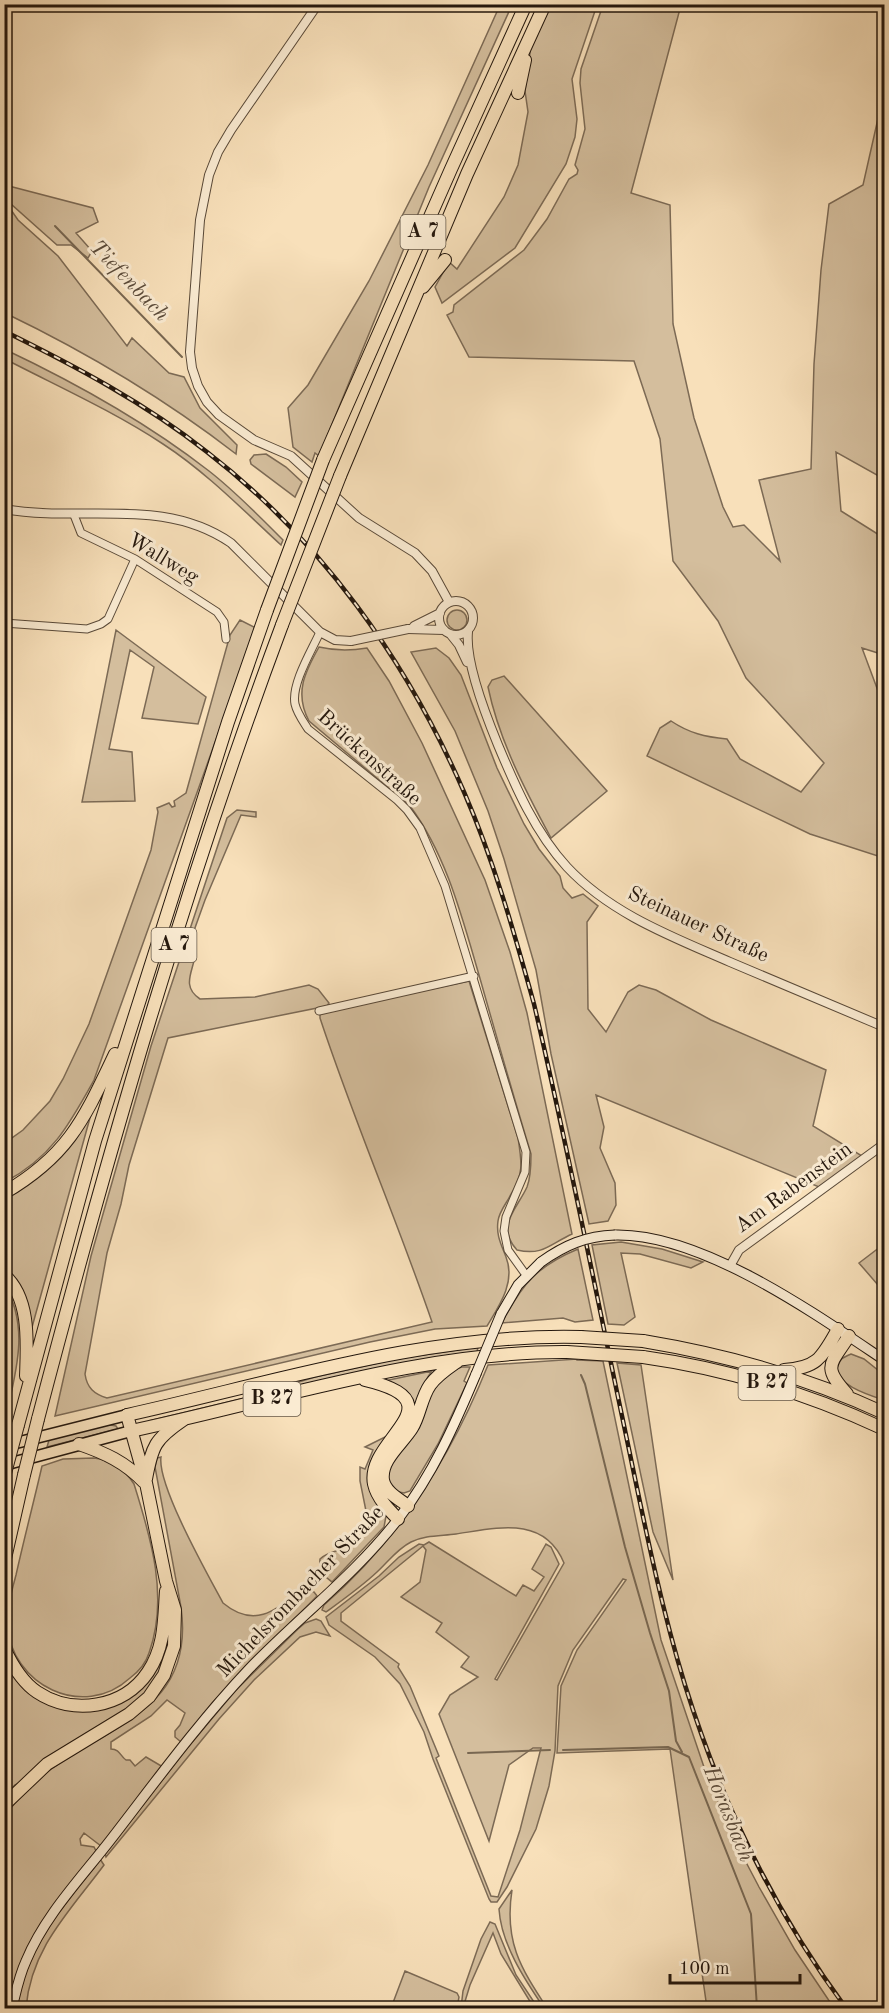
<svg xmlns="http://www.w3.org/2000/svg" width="889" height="2013" viewBox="0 0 889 2013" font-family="'Old Standard TT',serif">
  <rect width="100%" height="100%" fill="#f8e0ba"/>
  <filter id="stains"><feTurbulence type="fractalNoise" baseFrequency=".00333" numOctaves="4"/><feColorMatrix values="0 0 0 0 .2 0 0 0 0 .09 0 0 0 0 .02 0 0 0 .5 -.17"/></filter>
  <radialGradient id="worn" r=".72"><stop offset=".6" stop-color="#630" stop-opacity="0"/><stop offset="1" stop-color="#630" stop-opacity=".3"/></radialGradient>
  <!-- green -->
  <path fill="#d4be9d" stroke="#7c6a55" stroke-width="1.5" fill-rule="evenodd" d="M500 5H512L429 187 319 456 315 453 312 462 293 447 288 408 308 385 369 281 428 165Z
    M551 5H597L572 79 577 119 575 137 566 164 515 248 442 303 435 287 449 262 457 269 504 197 518 165 528 112 525 91 531 45Z
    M603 5H681L631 193 670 205 673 324 694 418 723 507 733 527 744 525 780 561 759 480 811 469 814 364 821 270 829 204 863 185 884 92V479L836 452 841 511 884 538V655L862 648 884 707V752H882L884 758V858L810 834 647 756 660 728 671 721C689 733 705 737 727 739L740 759 801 792 824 763 746 678 718 621 673 561 660 439 634 361 469 357 447 315 453 312 454 305 524 250 547 219 569 179 577 174 578 170 575 165 585 129 580 83 581 69Z
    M5 185 93 208 98 222 76 233 92 251 88 258 71 245H57L12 205 9 207 18 220 58 256 127 346 132 338 169 373 184 377 200 408 237 445 236 454C165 399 86 352 5 313Z
    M4 349C76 383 146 422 209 471 236 492 259 516 283 540L281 545C243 510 206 472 163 444 113 411 57 386 5 359Z
    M266 454 286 467 302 482 295 497 251 464 250 460 254 455Z
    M447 620a10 10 0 1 1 20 0a10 10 0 1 1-20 0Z
    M240 620 256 628 94 1080C69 1125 52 1157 5 1182V1143L23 1130 50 1101 63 1079 89 1024 151 850 158 812 157 808 169 803 172 807 175 806 174 801 186 793 230 635Z
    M116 630 206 697 198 724 142 718 154 667 130 650 109 749 132 752 135 801 82 802Z
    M319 647C336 651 349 651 367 648L389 681 422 743 485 880 510 952 527 1013 572 1234C550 1244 543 1256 517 1250 495 1226 517 1209 527 1187 531 1177 531 1165 531 1154 513 1095 496 1035 479 975 462 917 446 854 410 806L309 721C294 693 305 672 319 647Z
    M436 648 449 658 461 675 497 768 524 824 539 849 560 876 563 888 572 898 583 894 598 906 587 922 588 1009 606 1032 628 992 639 985 656 990 711 1020 826 1070 813 1126 862 1156 819 1187 596 1095 604 1127 600 1148 615 1183 616 1205 608 1221 589 1224 551 1054 536 970 504 859 488 811 455 731 411 652Z
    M504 676 607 791 551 838C525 790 499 740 488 687L492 680Z
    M237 810 256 812V817L241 815 205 900 191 939C206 960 174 982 200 999L255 997 309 985 318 989 329 1003 327 1006 168 1038 129 1165 121 1204 107 1253 85 1374C87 1388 94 1394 107 1398L432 1322C397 1220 354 1121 320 1018V1015L323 1012 469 981 518 1138C522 1163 524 1174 510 1196 506 1204 499 1212 498 1221 496 1235 501 1244 506 1257 516 1282 499 1306 487 1326L435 1329 370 1342 55 1416 91 1256 151 1046 227 818Z
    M93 1107 29 1338 8 1272 5 1269V1197Z
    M621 1242 662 1249 703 1262 691 1268 640 1254 621 1253 635 1317 624 1325 608 1324 592 1245Z
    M884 1244V1292L859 1263Z
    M578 1249 593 1320 575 1322 563 1318 502 1323C522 1284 537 1266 578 1249Z
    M4 1284C30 1326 16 1372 6 1416Z
    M478 1347 477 1352 386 1366 155 1421 152 1420 253 1396 315 1377 396 1359Z
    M851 1354 864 1359 884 1375V1400C872 1396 832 1384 837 1366 839 1359 844 1357 851 1354Z
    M577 1359V1360L603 1361 661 1640 706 1773 737 1845 759 1887 795 1950 834 2008H707L670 1749 557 1753 561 1686 577 1650 626 1580 623 1579 573 1650 558 1686 555 1751 549 1786 536 1829 507 1887 497 1902H491L489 1899 433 1759 424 1732 400 1684 375 1657 329 1625 326 1617 379 1576 399 1557 419 1544 424 1545 429 1542 516 1596 523 1585 534 1591 544 1577 532 1569 546 1544 551 1547 559 1564 495 1679 497 1680 564 1563C544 1515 497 1528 456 1534 441 1536 425 1535 411 1542 397 1549 388 1562 377 1572 361 1587 344 1599 326 1612L322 1610 324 1605C399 1540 451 1457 488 1365ZM423 1546 426 1550 420 1582 401 1597 442 1623 436 1632 469 1657 461 1667 478 1677 450 1695 439 1714 489 1841 509 1765 533 1748H541L520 1830 498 1897 491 1896 436 1758 439 1756 410 1686 398 1667 399 1664 341 1621V1613Z
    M617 1363 641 1365 673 1580 653 1532Z
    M462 1367H470L464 1381 467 1383 438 1444 410 1491 404 1493 394 1491 386 1477 388 1470 426 1397 449 1371Z
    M432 1371C421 1384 422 1400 415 1414 405 1434 371 1465 382 1488 385 1495 392 1500 397 1505L396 1508C390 1506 387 1502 383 1496 362 1462 405 1437 413 1407 410 1390 399 1385 384 1381Z
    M106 1424 116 1426 118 1429 47 1447 49 1440Z
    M387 1436 385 1511 386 1516 384 1527 332 1582C324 1577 319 1569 320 1559 328 1551 337 1552 347 1547 357 1543 363 1530 368 1521L360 1481V1467L365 1469 373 1450 365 1447Z
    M161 1457C157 1485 208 1575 223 1603 253 1628 275 1612 299 1591L314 1592 317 1596 212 1703 181 1742 175 1737V1731L180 1725 185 1713 167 1700 151 1716 111 1742V1749C120 1749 120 1756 126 1760H130L135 1766 146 1757 163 1767 101 1846 84 1833 80 1839 81 1845 94 1847 96 1851 39 1928 9 2008H5V1815C18 1799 33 1782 50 1770 115 1723 195 1707 181 1607L155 1467 157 1458Z
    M94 1458C111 1460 125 1470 134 1484 151 1538 169 1598 149 1653 146 1663 138 1672 130 1678 83 1721 11 1685 7 1624 6 1608 12 1591 16 1575 24 1539 34 1501 42 1466L63 1459Z
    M169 1594 168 1658 146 1696 20 1783 15 1785 5 1795 4 1656 19 1681 89 1708 147 1676Z
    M316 1619 321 1621 330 1636 316 1632 300 1637 254 1680 219 1719 106 1857 105 1854 183 1753 236 1690 298 1629 305 1623Z
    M100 1859 104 1865C70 1911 31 1948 26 2008H16C20 1990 25 1972 33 1955 49 1921 77 1889 100 1859Z
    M512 1890C504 1941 520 1967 547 2008H544C525 1980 501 1944 499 1909Z
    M490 1922 495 1924 516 1975 538 2008H534L501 1954 493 1933 470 1985 463 2008H461L463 1991 481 1939Z
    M405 1971 457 1993 459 1997 457 2008H391Z"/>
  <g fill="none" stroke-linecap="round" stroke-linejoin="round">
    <!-- stream -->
    <path stroke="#786751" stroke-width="2" d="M55 226 182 357
      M8 241 11 238
      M581 1375 585 1384 625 1547 650 1633 669 1691 676 1741 682 1752
      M563 1750 668 1747 689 1757 751 1914 757 2008
      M468 1753 550 1750"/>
    <defs>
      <path id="minor" d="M74 515 81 533 135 559 217 612 224 622 226 639
        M4 623 87 629 101 624 108 619 135 559
        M320 632C312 650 291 684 295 704 297 713 303 721 308 729L397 800 407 810 420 828 445 886 526 1152 525 1172 506 1217 504 1231 508 1250 526 1275
        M319 1011 474 976"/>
      <path id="tertiary" d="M318 4 231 130 218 152 209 175 200 220 190 352 192 368 198 386 207 402 219 415 254 440 291 456 359 518 415 553 432 571 449 602
        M4 509C83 523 163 496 231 543L320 632 335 640 351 641
        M439 618a17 17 0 1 1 34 0a17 17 0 1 1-34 0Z
        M414 626 440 613
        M408 629 444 630
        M468 632C465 662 486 716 498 745 516 788 535 832 567 867 611 914 673 937 730 962 782 984 833 1006 884 1027
        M451 635 459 645 467 662
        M730 1266 739 1250 884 1144"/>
      <path id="secondary" d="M615 1235C701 1233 814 1313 884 1360
        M501 1314 518 1285 541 1262
        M12 2008C16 1992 19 1976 26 1961 45 1915 82 1877 112 1838 156 1781 199 1722 249 1669 298 1618 356 1574 399 1518 433 1474 455 1424 476 1374"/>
      <path id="primary" d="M4 1446 127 1415
        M4 1465 131 1431"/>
      <path id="trunk" d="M643 1341C727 1355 807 1377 884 1413
        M643 1357C728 1369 807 1393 884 1429
        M784 1370C818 1368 822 1357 838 1329
        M365 1380C462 1403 365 1439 374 1484 377 1498 389 1510 398 1519
        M847 1394C822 1366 830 1365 849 1336
        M127 1415C276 1382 427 1333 581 1337
        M131 1431C272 1401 423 1351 567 1352
        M408 1506C399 1499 385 1492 383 1480 380 1460 403 1443 412 1428 420 1415 421 1398 430 1385 437 1375 448 1368 458 1361"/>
      <path id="motorway" d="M518 93 525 60
        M423 287 445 260
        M323 460 451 169 526 4
        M340 476 467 174 545 4
        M4 1193C69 1155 84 1119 115 1054
        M4 1275C31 1298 27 1345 26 1376
        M38 1419C108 1152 185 885 282 625
        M18 1425 95 1141 228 722 267 610
        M79 1444C105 1453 125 1462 144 1482
        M146 1479C152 1446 155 1439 183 1420
        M4 1563 24 1475
        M4 1648C12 1665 22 1682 37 1692 73 1716 124 1708 148 1672 165 1647 164 1619 166 1591
        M4 1805 47 1764 129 1714 149 1697 164 1675 174 1646 175 1610 166 1581 146 1483 127 1415"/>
    </defs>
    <!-- minor casing -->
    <use href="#minor" stroke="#594938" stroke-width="9"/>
    <!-- tertiary casing -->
    <use href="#tertiary" stroke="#594938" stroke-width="10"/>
    <!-- secondary casing -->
    <use href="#secondary" stroke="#24170d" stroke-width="11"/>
    <!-- primary casing -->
    <use href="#primary" stroke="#24170d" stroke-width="13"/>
    <!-- trunk casing -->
    <use href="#trunk" stroke="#24170d" stroke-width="14"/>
    <!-- motorway casing -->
    <use href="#motorway" stroke="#24170d" stroke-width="14"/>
    <!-- minor -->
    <use href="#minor" stroke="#faebd2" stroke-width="7"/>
    <!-- tertiary -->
    <use href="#tertiary" stroke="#faebd2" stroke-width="8"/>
    <!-- secondary -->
    <use href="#secondary" stroke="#faebd2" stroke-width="9"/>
    <!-- primary -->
    <use href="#primary" stroke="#f8e0ba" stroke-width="10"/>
    <!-- trunk -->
    <use href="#trunk" stroke="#f8e0ba" stroke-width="12"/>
    <!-- motorway -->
    <use href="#motorway" stroke="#f8e0ba" stroke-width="12"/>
    <defs>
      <path id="rail" d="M4 331C75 366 145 403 207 452 321 540 407 661 464 792 494 861 514 932 534 1004 566 1140 593 1278 622 1416 641 1506 658 1597 685 1685 721 1801 774 1911 846 2008"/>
    </defs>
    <!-- rail casing -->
    <use href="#rail" stroke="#24170d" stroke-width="4.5"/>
    <!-- rail -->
    <use href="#rail" stroke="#faebd2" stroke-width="2" stroke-dasharray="7" stroke-linecap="butt"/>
    <defs>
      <path id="tertiary-bridge" d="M351 641 408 629"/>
      <path id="secondary-bridge" d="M541 1262C565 1245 586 1236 615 1235
        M476 1374 501 1314"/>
      <path id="trunk-bridge" d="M581 1337 643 1341
        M567 1352 643 1357"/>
      <path id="motorway-bridge" d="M267 610 323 460
        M282 625 340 476
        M24 1475 38 1419
        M4 1477 18 1425"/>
    </defs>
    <!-- tertiary-bridge casing -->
    <use href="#tertiary-bridge" stroke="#594938" stroke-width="10" stroke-linecap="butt"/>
    <!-- secondary-bridge casing -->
    <use href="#secondary-bridge" stroke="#24170d" stroke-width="11" stroke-linecap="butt"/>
    <!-- trunk-bridge casing -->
    <use href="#trunk-bridge" stroke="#24170d" stroke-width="14" stroke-linecap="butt"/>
    <!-- motorway-bridge casing -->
    <use href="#motorway-bridge" stroke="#24170d" stroke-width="14" stroke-linecap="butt"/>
    <!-- tertiary-bridge -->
    <use href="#tertiary-bridge" stroke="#faebd2" stroke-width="8"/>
    <!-- secondary-bridge -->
    <use href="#secondary-bridge" stroke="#faebd2" stroke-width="9"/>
    <!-- trunk-bridge -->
    <use href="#trunk-bridge" stroke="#f8e0ba" stroke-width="12"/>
    <!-- motorway-bridge -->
    <use href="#motorway-bridge" stroke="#f8e0ba" stroke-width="12"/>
  </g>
  <g text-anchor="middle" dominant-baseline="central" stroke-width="6" stroke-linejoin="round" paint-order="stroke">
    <!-- shield labels -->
    <g fill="#faebd2" stroke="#645748" stroke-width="1.5">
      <rect x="400.5" y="215" width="45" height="34" rx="4.5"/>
      <rect x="151.5" y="928" width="45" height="34" rx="4.5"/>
      <rect x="738.5" y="1366" width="57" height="34" rx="4.5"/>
      <rect x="243.5" y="1382" width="57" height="34" rx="4.5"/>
    </g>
    <g font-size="20" font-weight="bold" fill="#24170d">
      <text x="423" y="232">A 7</text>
      <text x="174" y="945">A 7</text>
      <text x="767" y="1383">B 27</text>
      <text x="272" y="1399">B 27</text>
    </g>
    <!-- street labels -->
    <g font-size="21" fill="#24170d" stroke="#faebd2">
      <text transform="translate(163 559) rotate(31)">Wallweg</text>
      <text transform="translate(369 758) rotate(42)">Brückenstraße</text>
      <text transform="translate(698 925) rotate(25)">Steinauer Straße</text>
      <text transform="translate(794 1188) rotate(-36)">Am Rabenstein</text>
      <text transform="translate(301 1592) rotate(-46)">Michelsrombacher Straße</text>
    </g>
    <!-- water labels -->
    <g font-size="22" font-style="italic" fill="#5c4c3b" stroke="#faebd2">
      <text transform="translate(129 281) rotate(46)">Tiefenbach</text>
      <text transform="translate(728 1814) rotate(68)">Horasbach</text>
    </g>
  </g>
  <!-- margin -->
  <rect width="889" height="2013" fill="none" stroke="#f8e0ba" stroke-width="24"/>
  <rect x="6" y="6" width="877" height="2001" fill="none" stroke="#24170d" stroke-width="3"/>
  <rect x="12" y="12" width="865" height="1989" fill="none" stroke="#24170d" stroke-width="1.5"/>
  <!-- scale -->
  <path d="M670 1974v9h130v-9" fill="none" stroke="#24170d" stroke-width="3"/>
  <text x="679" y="1974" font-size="18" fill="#24170d" stroke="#faebd2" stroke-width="4.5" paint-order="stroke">100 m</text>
  <rect width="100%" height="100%" filter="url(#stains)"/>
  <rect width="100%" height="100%" fill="url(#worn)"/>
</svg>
